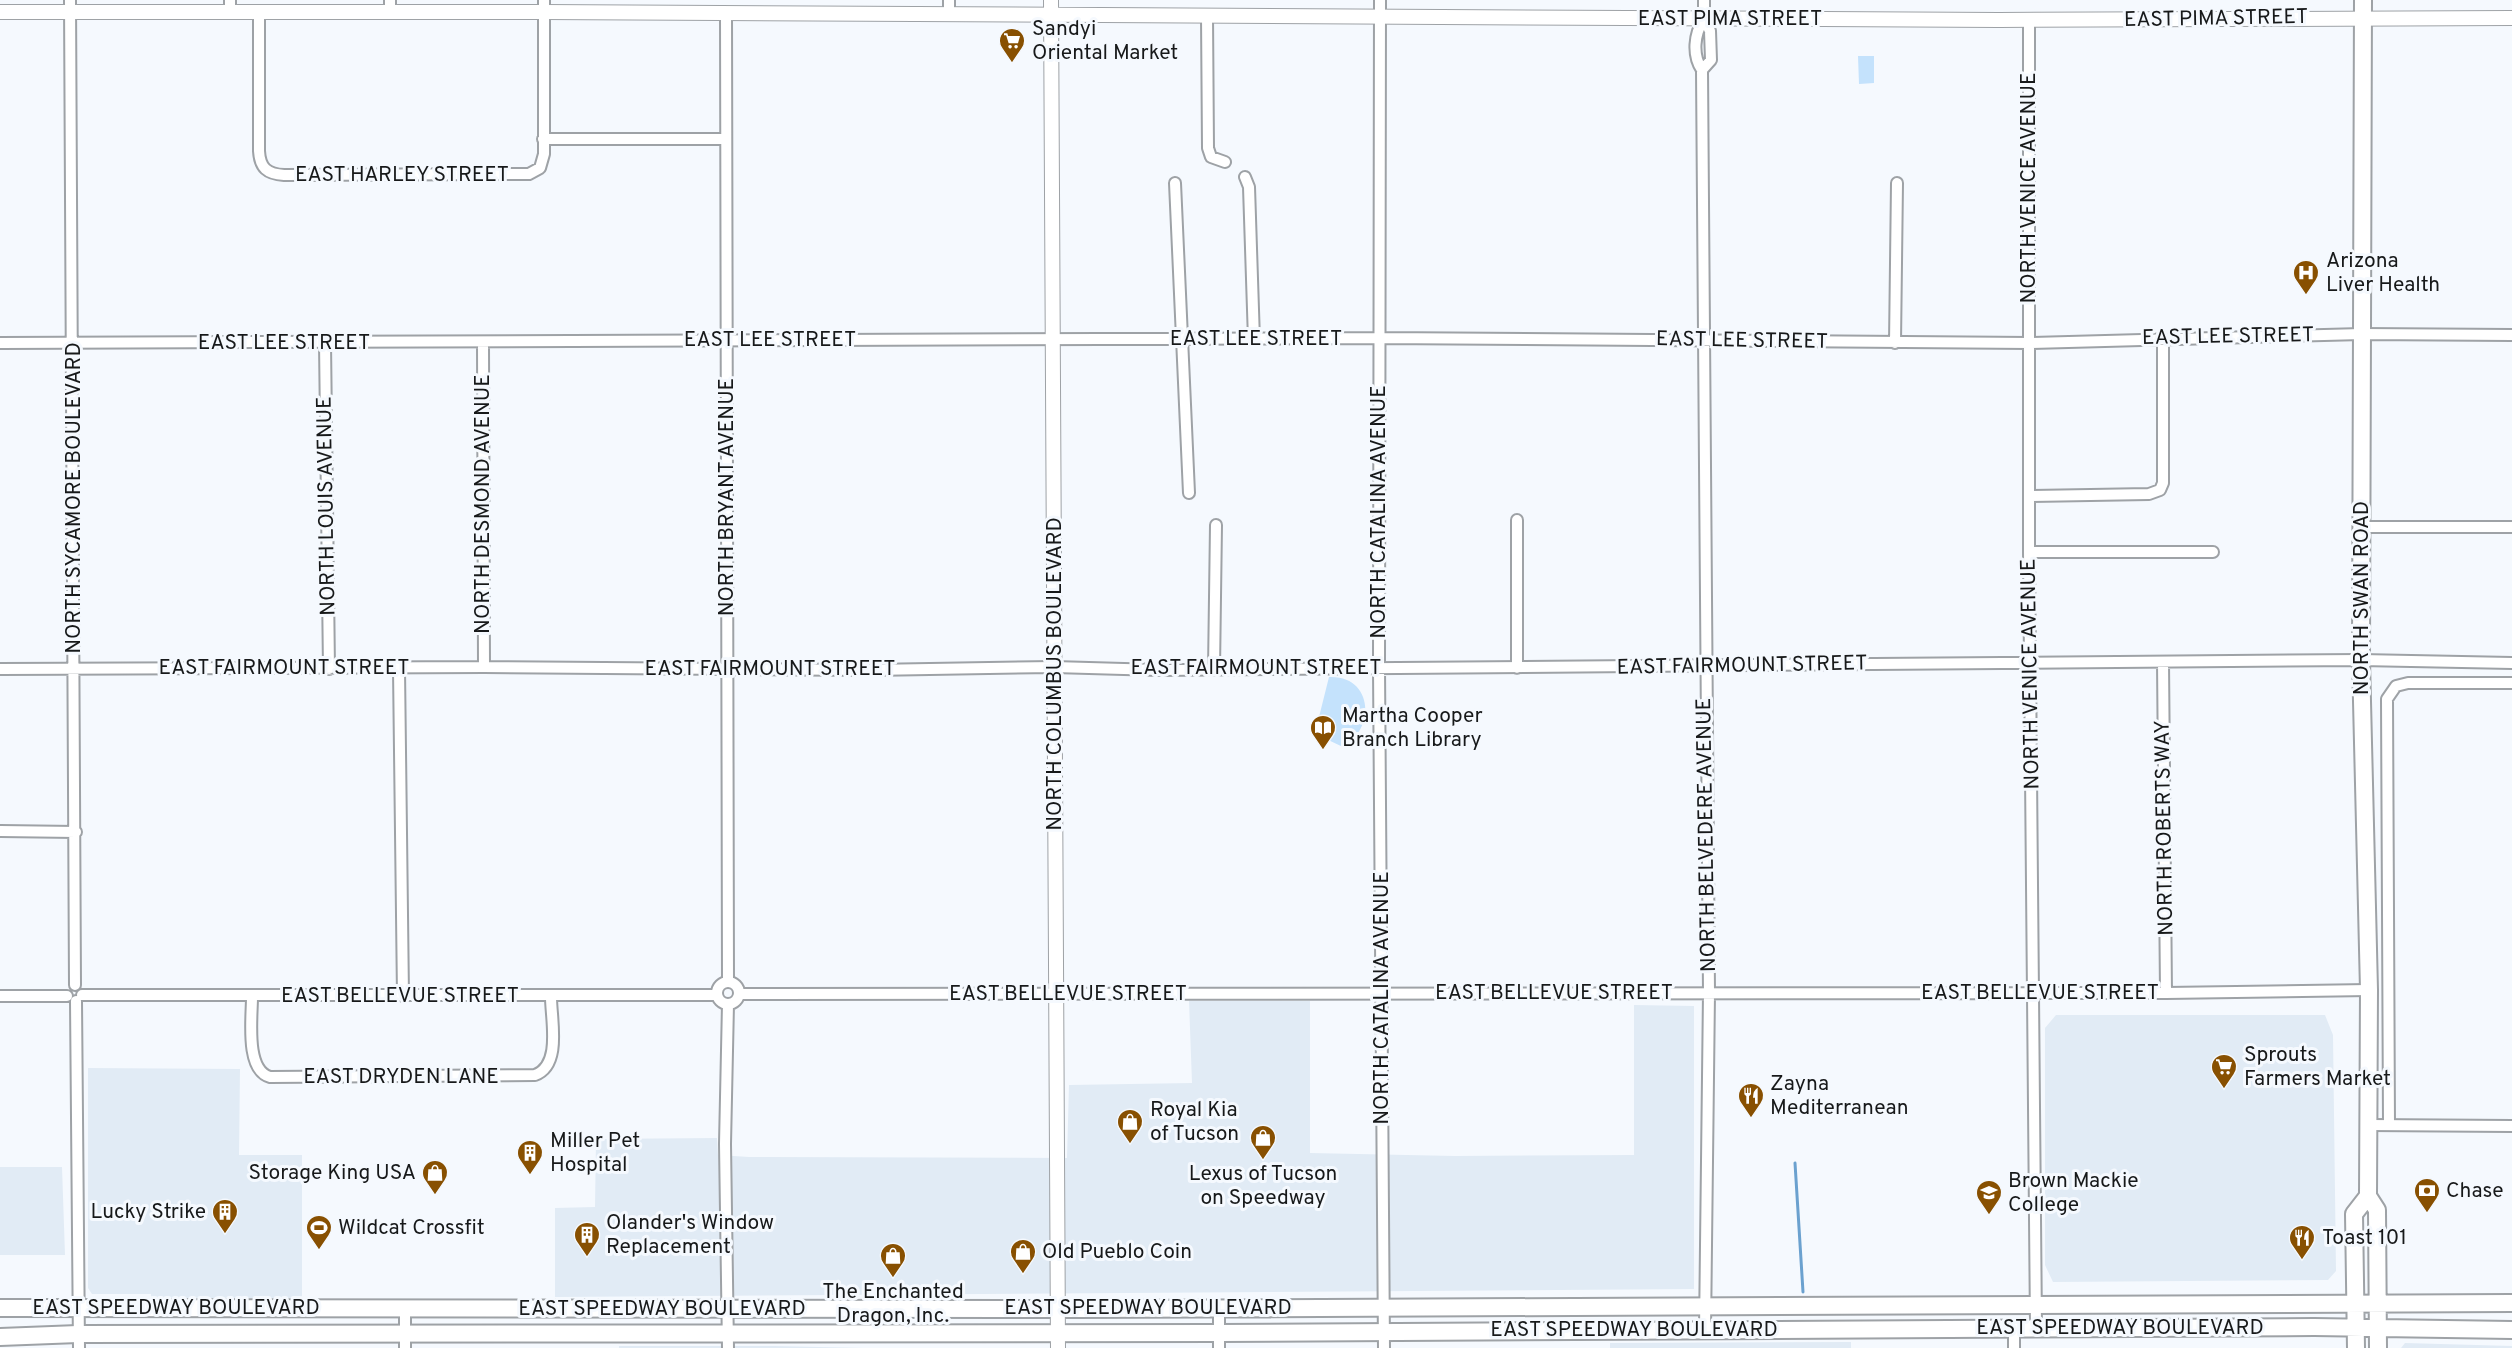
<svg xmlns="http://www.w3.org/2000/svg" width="2512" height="1348" viewBox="0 0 2512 1348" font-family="Overpass,sans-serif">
  <rect width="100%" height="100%" fill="#f5f9fe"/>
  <!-- built -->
  <path fill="#e1ebf5" d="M1189 1001H1310V1153L1455 1156 1634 1155V1005L1694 1006V1289L555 1297V1208L595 1207 596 1139 717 1138 718 1155 749 1157 1067 1158 1069 1085 1192 1083Z
    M2056 1015H2325L2333 1035 2336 1271 2328 1280 2053 1282 2045 1265V1028Z
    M88 1068 240 1069 239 1155H302V1298H151V1294H92L88 1288Z
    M0 1167H62L65 1255H0Z
    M1851 1342V1348H1610V1343Z
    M2405 1343 2512 1346V1348H2401Z
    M619 1346H774L864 1348H619Z"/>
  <!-- green -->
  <path fill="#c4e2fc" d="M1858 56H1874V83L1859 84Z
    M1329 677C1372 675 1377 727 1343 747L1324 738 1318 721Z"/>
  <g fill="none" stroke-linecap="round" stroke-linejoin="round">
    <!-- stream -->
    <path stroke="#6ba1cf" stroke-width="3" d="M1795 1163 1803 1292"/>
    <defs>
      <path id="minor" d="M70 0 75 985
        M230 0V11
        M390 0V12
        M949 0V14
        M1380 0 1379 668 1384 1348
        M259 11V151C260 168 267 174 284 175L529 174 540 168 544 154V0
        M726 13 728 982
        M1207 16 1208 148 1211 157 1225 162
        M1704 19 1710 31 1711 60 1702 70C1692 55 1694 34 1704 19Z
        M1704 19V0
        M2029 20V552L2036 1328
        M1702 70 1709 993 1705 1330
        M543 139H725
        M1245 177 1249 187 1254 340
        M1175 183 1189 493
        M483 342 484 667
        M0 343 1380 338 2030 343 2362 334 2512 335
        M325 343 329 669
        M1895 343 1897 183
        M2029 496 2149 494 2160 490 2163 483V339
        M1517 520V668
        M2362 527H2512
        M2029 552H2213
        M2163 662 2166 993
        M0 669 484 667 871 670 1054 667 1159 670 2361 660 2512 663
        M399 669 403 996
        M1214 669 1216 525
        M0 831 76 832
        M717 993a11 11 0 1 1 22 0a11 11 0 1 1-22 0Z
        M739 994 2166 993 2369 990
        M82 995H717
        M0 996H67
        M252 997C252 1018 245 1070 270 1077L535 1075C562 1065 551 1020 551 997
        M76 1001 79 1348
        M2368 1125 2512 1126
        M2389 1125 2387 699 2396 686 2408 683H2512
        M405 1308V1348
        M2014 1328V1348
        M728 1348 725 1144 728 1004
        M1219 1348V1308"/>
      <path id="tertiary" d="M1051 0 1058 1348
        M0 12H544L1999 20 2512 18"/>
      <path id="primary" d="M2363 0 2361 660 2369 990 2368 1196 2377 1210 2378 1348
        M0 1308 1076 1309 2512 1303
        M0 1337 78 1334 1219 1333 2314 1327 2512 1330
        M2356 1348 2354 1214 2368 1196"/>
    </defs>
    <!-- minor casing -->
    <use href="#minor" stroke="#9ea2a6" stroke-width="14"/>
    <!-- tertiary casing -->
    <use href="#tertiary" stroke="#9ea2a6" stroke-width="16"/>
    <!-- primary casing -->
    <use href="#primary" stroke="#9ea2a6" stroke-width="20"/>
    <!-- minor -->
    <use href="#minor" stroke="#fff" stroke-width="10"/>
    <!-- tertiary -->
    <use href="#tertiary" stroke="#fff" stroke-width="14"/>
    <!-- primary -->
    <use href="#primary" stroke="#fff" stroke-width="16"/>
  </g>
  <!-- icons -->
  <defs>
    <symbol id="supermarket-pin" viewBox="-11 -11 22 30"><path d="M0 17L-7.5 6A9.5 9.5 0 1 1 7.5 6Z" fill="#885001" stroke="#f5f9fe"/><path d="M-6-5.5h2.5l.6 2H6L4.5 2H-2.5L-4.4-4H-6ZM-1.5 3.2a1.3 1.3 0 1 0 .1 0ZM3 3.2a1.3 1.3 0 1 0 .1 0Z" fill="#fff"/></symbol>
    <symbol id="hospital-pin" viewBox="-11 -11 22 30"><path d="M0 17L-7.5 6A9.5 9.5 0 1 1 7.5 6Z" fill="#885001" stroke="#f5f9fe"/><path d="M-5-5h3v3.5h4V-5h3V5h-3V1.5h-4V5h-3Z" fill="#fff"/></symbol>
    <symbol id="library-pin" viewBox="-11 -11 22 30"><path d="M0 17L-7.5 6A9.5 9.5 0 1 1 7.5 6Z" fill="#885001" stroke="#f5f9fe"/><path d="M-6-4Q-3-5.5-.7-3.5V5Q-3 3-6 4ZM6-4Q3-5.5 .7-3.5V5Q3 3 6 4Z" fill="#fff"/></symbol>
    <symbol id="restaurant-pin" viewBox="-11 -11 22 30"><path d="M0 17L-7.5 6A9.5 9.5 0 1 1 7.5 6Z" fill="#885001" stroke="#f5f9fe"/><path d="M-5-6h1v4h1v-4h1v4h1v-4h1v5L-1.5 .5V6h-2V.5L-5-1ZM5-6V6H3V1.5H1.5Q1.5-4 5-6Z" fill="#fff"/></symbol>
    <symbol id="shop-pin" viewBox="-11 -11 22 30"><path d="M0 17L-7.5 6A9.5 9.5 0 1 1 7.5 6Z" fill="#885001" stroke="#f5f9fe"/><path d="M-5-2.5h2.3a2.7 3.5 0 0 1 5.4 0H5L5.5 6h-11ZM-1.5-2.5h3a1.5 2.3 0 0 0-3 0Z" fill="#fff"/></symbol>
    <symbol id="building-pin" viewBox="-11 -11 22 30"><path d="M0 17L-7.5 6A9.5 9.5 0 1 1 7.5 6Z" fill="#885001" stroke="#f5f9fe"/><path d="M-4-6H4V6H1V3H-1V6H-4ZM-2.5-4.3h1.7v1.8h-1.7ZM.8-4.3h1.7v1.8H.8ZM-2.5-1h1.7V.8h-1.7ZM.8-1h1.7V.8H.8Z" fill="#fff"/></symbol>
    <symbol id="bank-pin" viewBox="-11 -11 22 30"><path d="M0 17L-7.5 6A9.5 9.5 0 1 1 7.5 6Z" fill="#885001" stroke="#f5f9fe"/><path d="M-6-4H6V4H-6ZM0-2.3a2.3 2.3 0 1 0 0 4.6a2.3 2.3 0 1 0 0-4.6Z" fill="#fff"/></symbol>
    <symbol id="university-pin" viewBox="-11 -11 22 30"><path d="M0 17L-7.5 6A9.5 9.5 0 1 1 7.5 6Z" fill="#885001" stroke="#f5f9fe"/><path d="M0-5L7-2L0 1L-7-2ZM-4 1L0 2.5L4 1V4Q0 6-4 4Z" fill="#fff"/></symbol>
    <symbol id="stadium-pin" viewBox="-11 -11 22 30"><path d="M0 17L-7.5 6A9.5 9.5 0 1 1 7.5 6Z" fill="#885001" stroke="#f5f9fe"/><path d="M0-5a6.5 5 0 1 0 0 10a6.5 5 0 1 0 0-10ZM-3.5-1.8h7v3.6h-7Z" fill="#fff"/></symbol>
  </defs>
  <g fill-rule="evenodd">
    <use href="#supermarket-pin" x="997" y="26" width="30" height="40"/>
    <use href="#hospital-pin" x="2291" y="258" width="30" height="40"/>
    <use href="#library-pin" x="1308" y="713" width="30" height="40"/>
    <use href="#supermarket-pin" x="2209" y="1052" width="30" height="40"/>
    <use href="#restaurant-pin" x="1736" y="1081" width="30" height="40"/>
    <use href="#shop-pin" x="1115" y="1107" width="30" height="40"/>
    <use href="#shop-pin" x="1248" y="1123" width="30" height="40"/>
    <use href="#building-pin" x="515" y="1138" width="30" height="40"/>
    <use href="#shop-pin" x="420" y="1158" width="30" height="40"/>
    <use href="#bank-pin" x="2412" y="1176" width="30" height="40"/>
    <use href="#university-pin" x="1974" y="1178" width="30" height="40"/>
    <use href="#building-pin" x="210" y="1197" width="30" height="40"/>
    <use href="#stadium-pin" x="304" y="1213" width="30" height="40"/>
    <use href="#building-pin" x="572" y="1220" width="30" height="40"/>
    <use href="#restaurant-pin" x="2287" y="1223" width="30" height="40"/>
    <use href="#shop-pin" x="1008" y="1237" width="30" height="40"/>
    <use href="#shop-pin" x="878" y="1241" width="30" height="40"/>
  </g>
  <g text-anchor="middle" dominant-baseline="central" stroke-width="6" stroke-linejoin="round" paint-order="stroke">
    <!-- street labels -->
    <g font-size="21" fill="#17191a" stroke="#f5f9fe">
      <text x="1730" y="19">EAST PIMA STREET</text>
      <text transform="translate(2216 19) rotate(-1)">EAST PIMA STREET</text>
      <text x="402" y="175">EAST HARLEY STREET</text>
      <text transform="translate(2029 188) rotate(-90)">NORTH VENICE AVENUE</text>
      <text transform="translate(2228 337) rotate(-1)">EAST LEE STREET</text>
      <text x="1256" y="339">EAST LEE STREET</text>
      <text x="770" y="340">EAST LEE STREET</text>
      <text transform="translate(1742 341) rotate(1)">EAST LEE STREET</text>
      <text x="284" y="343">EAST LEE STREET</text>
      <text transform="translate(727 497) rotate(-90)">NORTH BRYANT AVENUE</text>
      <text transform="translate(74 498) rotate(-90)">NORTH SYCAMORE BOULEVARD</text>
      <text transform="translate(483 504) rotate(-90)">NORTH DESMOND AVENUE</text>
      <text transform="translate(327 506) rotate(-91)">NORTH LOUIS AVENUE</text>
      <text transform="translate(1379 512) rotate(-90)">NORTH CATALINA AVENUE</text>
      <text transform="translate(2362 598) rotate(-90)">NORTH SWAN ROAD</text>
      <text transform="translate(1742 666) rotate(-1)">EAST FAIRMOUNT STREET</text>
      <text x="284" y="668">EAST FAIRMOUNT STREET</text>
      <text x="1256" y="668">EAST FAIRMOUNT STREET</text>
      <text x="770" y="669">EAST FAIRMOUNT STREET</text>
      <text transform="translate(1055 674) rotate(-90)">NORTH COLUMBUS BOULEVARD</text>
      <text transform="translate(2031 674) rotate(-91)">NORTH VENICE AVENUE</text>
      <text transform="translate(2165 828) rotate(-91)">NORTH ROBERTS WAY</text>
      <text transform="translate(1707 835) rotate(-91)">NORTH BELVEDERE AVENUE</text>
      <text x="1554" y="993">EAST BELLEVUE STREET</text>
      <text x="2040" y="993">EAST BELLEVUE STREET</text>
      <text x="1068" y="994">EAST BELLEVUE STREET</text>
      <text x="400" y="996">EAST BELLEVUE STREET</text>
      <text transform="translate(1382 998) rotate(-90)">NORTH CATALINA AVENUE</text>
      <text x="401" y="1077">EAST DRYDEN LANE</text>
      <text x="176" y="1308">EAST SPEEDWAY BOULEVARD</text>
      <text x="1148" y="1308">EAST SPEEDWAY BOULEVARD</text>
      <text x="662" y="1309">EAST SPEEDWAY BOULEVARD</text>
      <text x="2120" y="1328">EAST SPEEDWAY BOULEVARD</text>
      <text x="1634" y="1330">EAST SPEEDWAY BOULEVARD</text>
    </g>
    <!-- poi labels -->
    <g font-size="21" fill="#17191a" stroke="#f5f9fe" text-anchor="start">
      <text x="1032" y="29">Sandyi<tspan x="1032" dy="24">Oriental Market</tspan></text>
      <text x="2326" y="261">Arizona<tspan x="2326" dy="24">Liver Health</tspan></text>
      <text x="1342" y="716">Martha Cooper<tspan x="1342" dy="24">Branch Library</tspan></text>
      <text x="2244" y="1055">Sprouts<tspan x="2244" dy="24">Farmers Market</tspan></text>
      <text x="1770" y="1084">Zayna<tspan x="1770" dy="24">Mediterranean</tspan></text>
      <text x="1150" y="1110">Royal Kia<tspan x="1150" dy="24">of Tucson</tspan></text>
      <text x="550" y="1141">Miller Pet<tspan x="550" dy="24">Hospital</tspan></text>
      <text x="416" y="1173" text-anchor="end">Storage King USA</text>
      <text x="1263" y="1174" text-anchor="middle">Lexus of Tucson<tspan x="1263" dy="24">on Speedway</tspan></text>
      <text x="2008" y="1181">Brown Mackie<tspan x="2008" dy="24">College</tspan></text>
      <text x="2446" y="1191">Chase</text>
      <text x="206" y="1212" text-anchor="end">Lucky Strike</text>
      <text x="606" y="1223">Olander's Window<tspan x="606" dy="24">Replacement</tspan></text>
      <text x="338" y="1228">Wildcat Crossfit</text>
      <text x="2322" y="1238">Toast 101</text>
      <text x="1042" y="1252">Old Pueblo Coin</text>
      <text x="893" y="1292" text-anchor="middle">The Enchanted<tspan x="893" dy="24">Dragon, Inc.</tspan></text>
    </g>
  </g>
</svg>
